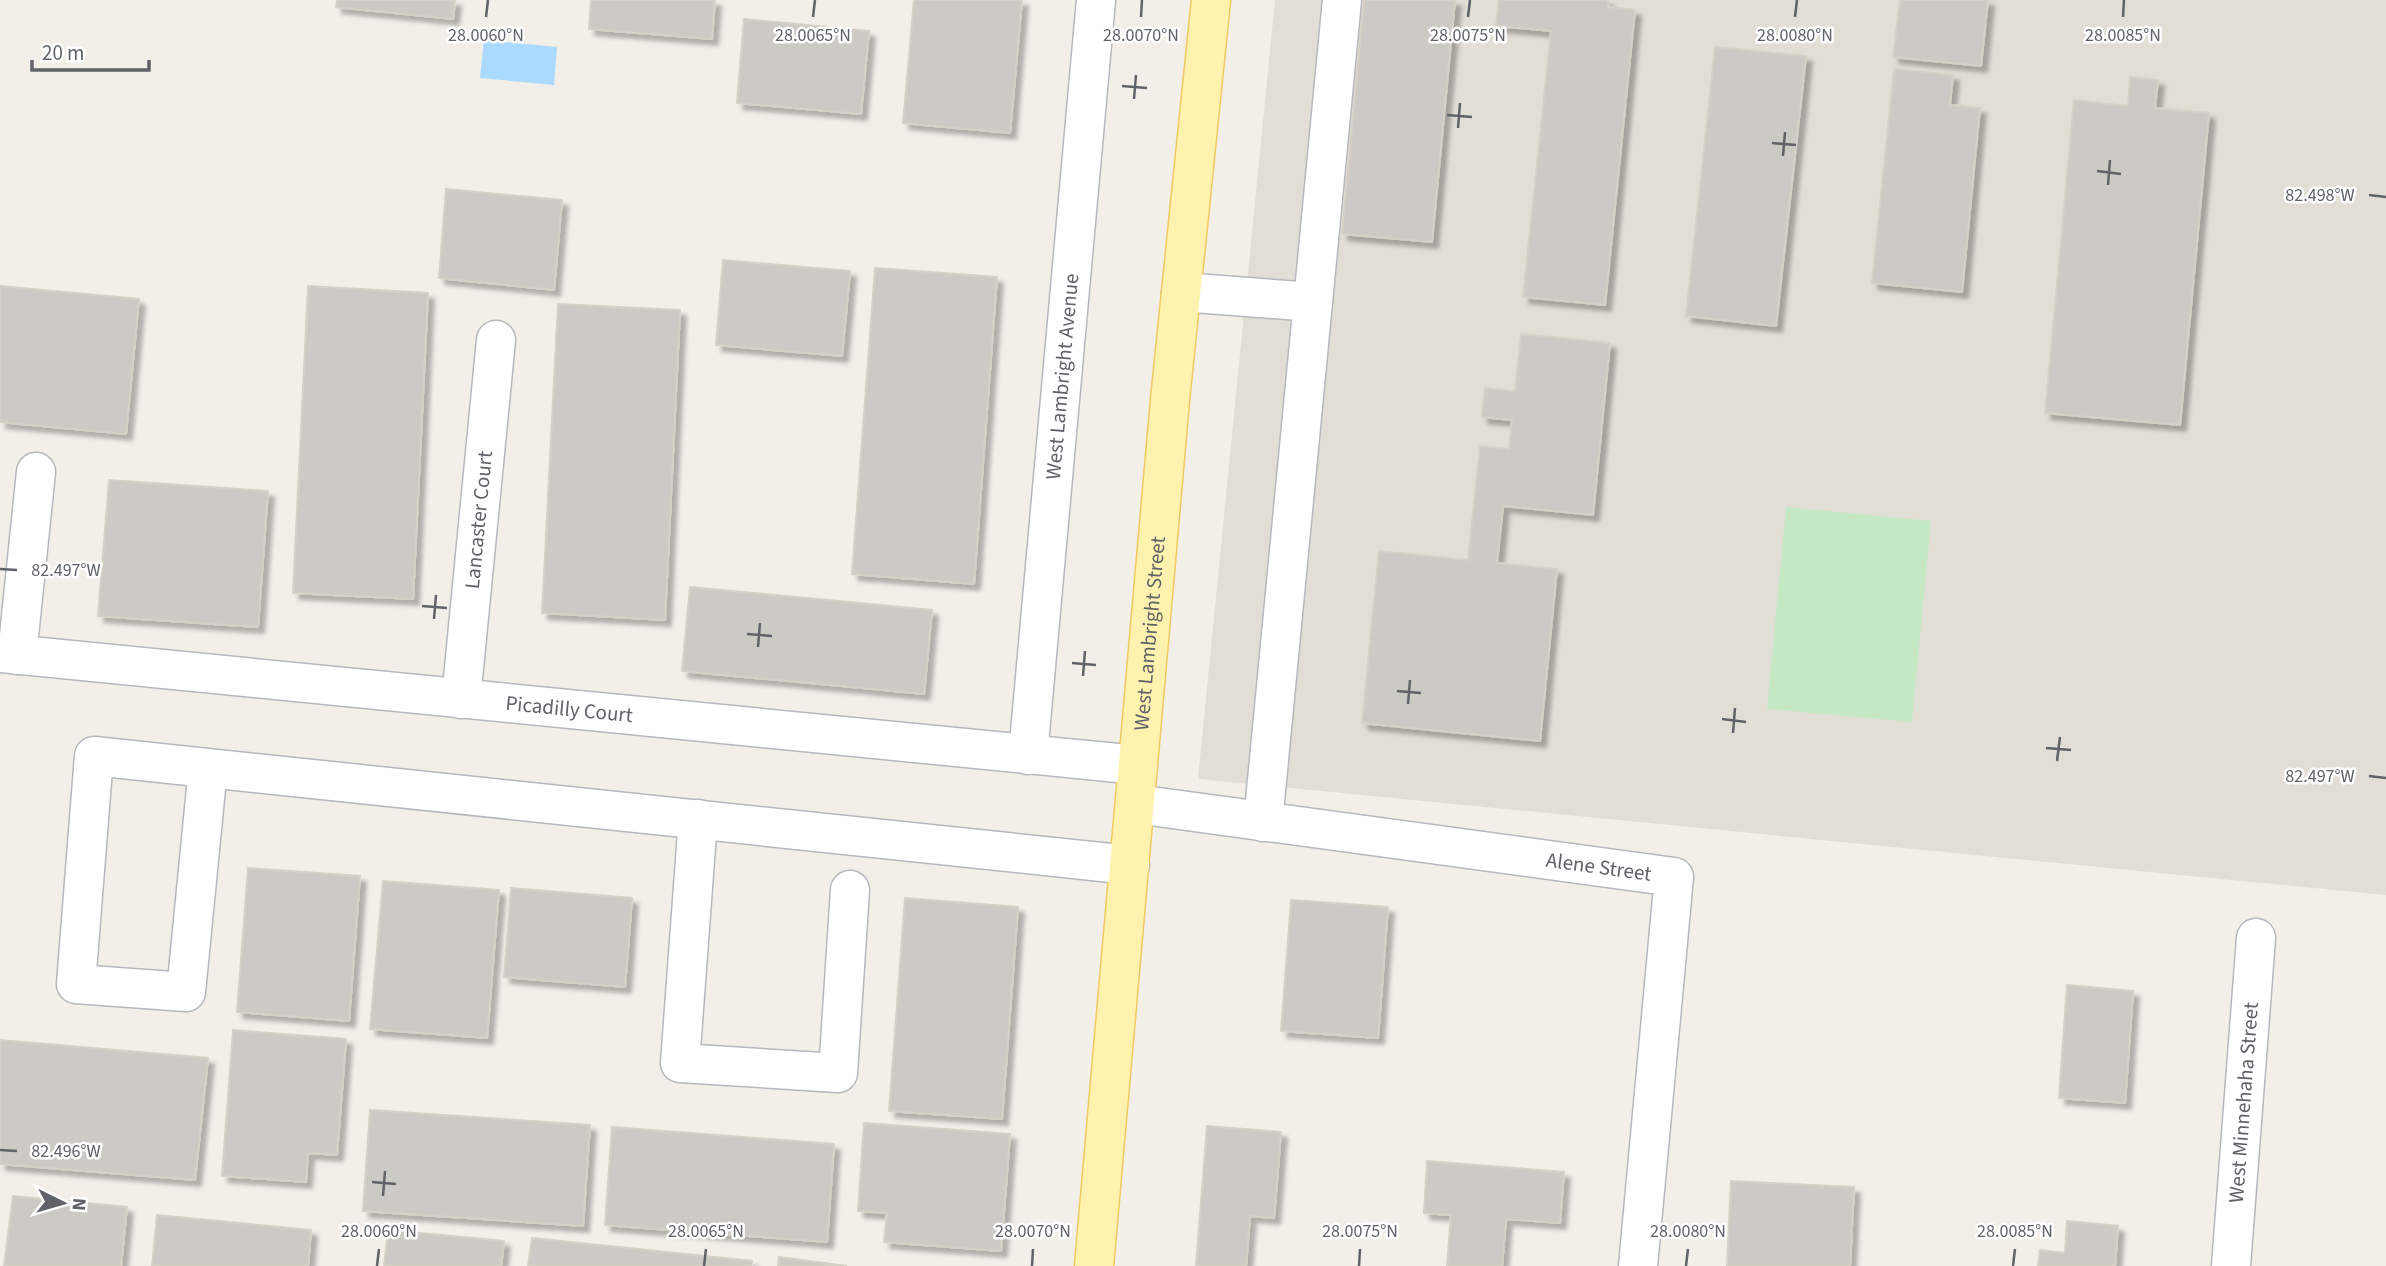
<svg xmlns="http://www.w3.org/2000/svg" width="2386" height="1266" viewBox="0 0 2386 1266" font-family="'Source Sans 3',sans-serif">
  <defs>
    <filter id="shadow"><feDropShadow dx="6" dy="6" stdDeviation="2" flood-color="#0004"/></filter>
  </defs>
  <rect width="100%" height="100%" fill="#f1efe8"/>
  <!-- education -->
  <path fill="#e1ded6" d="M1275 0H2386V895L1198 779Z"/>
  <!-- green -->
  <path fill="#c5e8c5" d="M1786 507 1931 521 1912 722 1767 709Z"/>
  <!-- water -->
  <path fill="#aadaff" d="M484 40 557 47 554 85 480 78Z"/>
  <!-- building -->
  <path fill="#cccac5" stroke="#d6d1c6" stroke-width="2" filter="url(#shadow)" d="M337 0H455L453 19 336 7Z
    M591 0H715L712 39 589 29Z
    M914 0H1022L1010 133 903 123Z
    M1364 0H1455L1432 242 1342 234Z
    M1499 0H1608V7L1635 10 1605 305 1523 297 1551 31 1496 26Z
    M1900 0H1988L1981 66 1893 57Z
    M744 19 869 31 861 114 737 103Z
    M1715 47 1806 56 1776 326 1686 316Z
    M1894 69 1953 75 1950 105 1980 108 1962 292 1872 283Z
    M2130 77 2158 80 2155 108 2209 113 2180 425 2045 413 2074 100 2128 106Z
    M446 189 562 200 554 290 439 278Z
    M723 260 850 271 842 356 716 345Z
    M875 268 997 277 974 584 852 574Z
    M0 286 139 299 126 434 0 422Z
    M308 286 428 293 413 599 293 593Z
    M558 304 680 310 665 620 542 613Z
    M1521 334 1610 343 1593 515 1503 506 1497 563 1557 569 1540 741 1362 723 1379 551 1468 560 1480 446 1509 449 1512 420 1482 417 1485 388 1515 391Z
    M109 480 268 491 258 627 98 616Z
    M690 587 932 610 924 694 682 671Z
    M248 868 360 876 349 1021 237 1012Z
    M383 881 499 890 487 1038 370 1029Z
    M511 888 632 898 625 987 504 977Z
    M905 898 1018 907 1002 1119 889 1111Z
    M1291 900 1388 907 1378 1038 1281 1031Z
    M2067 985 2133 991 2125 1103 2059 1098Z
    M233 1030 346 1039 337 1155 308 1153 306 1182 222 1176Z
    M0 1040 208 1058 195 1180 0 1164Z
    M370 1110 590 1125 583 1226 363 1211Z
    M864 1123 1010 1134 1001 1251 884 1242 887 1213 858 1211Z
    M1207 1126 1281 1132 1274 1218 1250 1216 1246 1266H1196Z
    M612 1127 834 1144 827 1242 605 1225Z
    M1427 1161 1564 1172 1560 1223 1506 1219 1502 1266H1447L1451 1215 1424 1213Z
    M1731 1181 1854 1187 1850 1266H1727Z
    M13 1196 127 1207 121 1266H4Z
    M157 1215 311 1230 308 1266H152Z
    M2067 1221 2118 1226 2115 1266H2038L2040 1250 2065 1253Z
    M388 1230 504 1241 501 1266H384Z
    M532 1238 752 1261 751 1266H528Z
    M779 1257 847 1266H778Z"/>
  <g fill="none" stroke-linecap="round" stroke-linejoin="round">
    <defs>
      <g id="minor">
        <path d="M1181 292 1313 302 1263 822"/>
        <path d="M1313 302 1342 0"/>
        <path id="s1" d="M0 653 1138 765"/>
        <path d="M17 655 36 472"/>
        <path id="s2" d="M461 699 496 340"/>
        <path id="s3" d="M1028 755 1096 0"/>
        <path d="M208 768 186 992 76 984 94 756 1130 865"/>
        <path id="s4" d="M1136 804 1674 877 1638 1266"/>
        <path d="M698 819 680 1063 838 1073 850 890"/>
        <path id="s5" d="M2231 1266 2256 938"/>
      </g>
      <g id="major">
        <path id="s6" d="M1094 1266 1170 400 1211 0"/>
      </g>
    </defs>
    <!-- minor casing -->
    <use href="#minor" stroke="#b5b8bc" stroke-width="41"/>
    <!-- major casing -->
    <use href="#major" stroke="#f2c960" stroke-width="41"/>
    <!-- minor -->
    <use href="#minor" stroke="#fff" stroke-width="38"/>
    <!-- major -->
    <use href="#major" stroke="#fff2af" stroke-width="38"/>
  </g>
  <!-- ticks -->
  <path fill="none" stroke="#5f6368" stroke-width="2.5" d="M486 17 488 0M813 17 815 0M1141 17 1142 0M1468 17 1470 0M1795 17 1797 0M2123 17 2124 0M1122 86 1147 88M1134 99 1136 75M1447 115 1472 117M1458 128 1460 103M1772 143 1796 145M1783 156 1785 132M2097 171 2121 174M2108 185 2110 160M2369 195 2386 197M0 569 17 570M422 606 447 608M434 619 436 595M747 634 772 636M758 647 760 623M1072 663 1096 665M1083 676 1085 651M1397 691 1421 693M1408 704 1410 680M1722 719 1746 722M1733 733 1735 708M2046 748 2071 750M2057 761 2060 737M2369 776 2386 778M0 1150 17 1151M372 1182 396 1184M383 1196 385 1171M377 1266 379 1249M704 1266 706 1249M1032 1266 1033 1249M1359 1266 1360 1249M1686 1266 1688 1249M2013 1266 2015 1249"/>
  <g text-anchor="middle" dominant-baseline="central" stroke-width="5" stroke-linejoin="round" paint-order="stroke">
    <!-- street labels -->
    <g font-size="21" fill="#5f6368" stroke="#fff">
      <text stroke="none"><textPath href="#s3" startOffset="380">West Lambright Avenue</textPath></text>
      <text stroke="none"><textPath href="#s2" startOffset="180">Lancaster Court</textPath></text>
      <text stroke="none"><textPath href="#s6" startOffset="635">West Lambright Street</textPath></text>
      <text stroke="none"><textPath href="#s1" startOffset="572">Picadilly Court</textPath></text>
      <text stroke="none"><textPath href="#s4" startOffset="467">Alene Street</textPath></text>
      <text stroke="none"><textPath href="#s5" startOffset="164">West Minnehaha Street</textPath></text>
    </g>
  </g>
  <g font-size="18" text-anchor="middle" fill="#5f6368" stroke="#fff" stroke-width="5" stroke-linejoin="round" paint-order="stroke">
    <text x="486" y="41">28.0060°N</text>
    <text x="813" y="41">28.0065°N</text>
    <text x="1141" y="41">28.0070°N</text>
    <text x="1468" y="41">28.0075°N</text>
    <text x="1795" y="41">28.0080°N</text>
    <text x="2123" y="41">28.0085°N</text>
    <text x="2320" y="201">82.498°W</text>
    <text x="66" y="576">82.497°W</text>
    <text x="2320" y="782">82.497°W</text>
    <text x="66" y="1157">82.496°W</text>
    <text x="379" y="1237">28.0060°N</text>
    <text x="706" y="1237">28.0065°N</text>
    <text x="1033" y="1237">28.0070°N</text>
    <text x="1360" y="1237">28.0075°N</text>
    <text x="1688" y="1237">28.0080°N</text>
    <text x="2015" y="1237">28.0085°N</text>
  </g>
  <!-- north arrow -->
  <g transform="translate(63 1203) rotate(95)" stroke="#ffffff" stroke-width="5" paint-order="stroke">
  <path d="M0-5L12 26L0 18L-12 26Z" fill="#5f6368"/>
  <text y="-10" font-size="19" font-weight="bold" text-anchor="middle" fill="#5f6368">N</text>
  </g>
  <!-- scale -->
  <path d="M32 60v10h117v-10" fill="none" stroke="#5f6368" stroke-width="3.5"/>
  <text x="42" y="60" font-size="21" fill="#5f6368" stroke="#ffffff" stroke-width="5" paint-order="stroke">20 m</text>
</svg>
